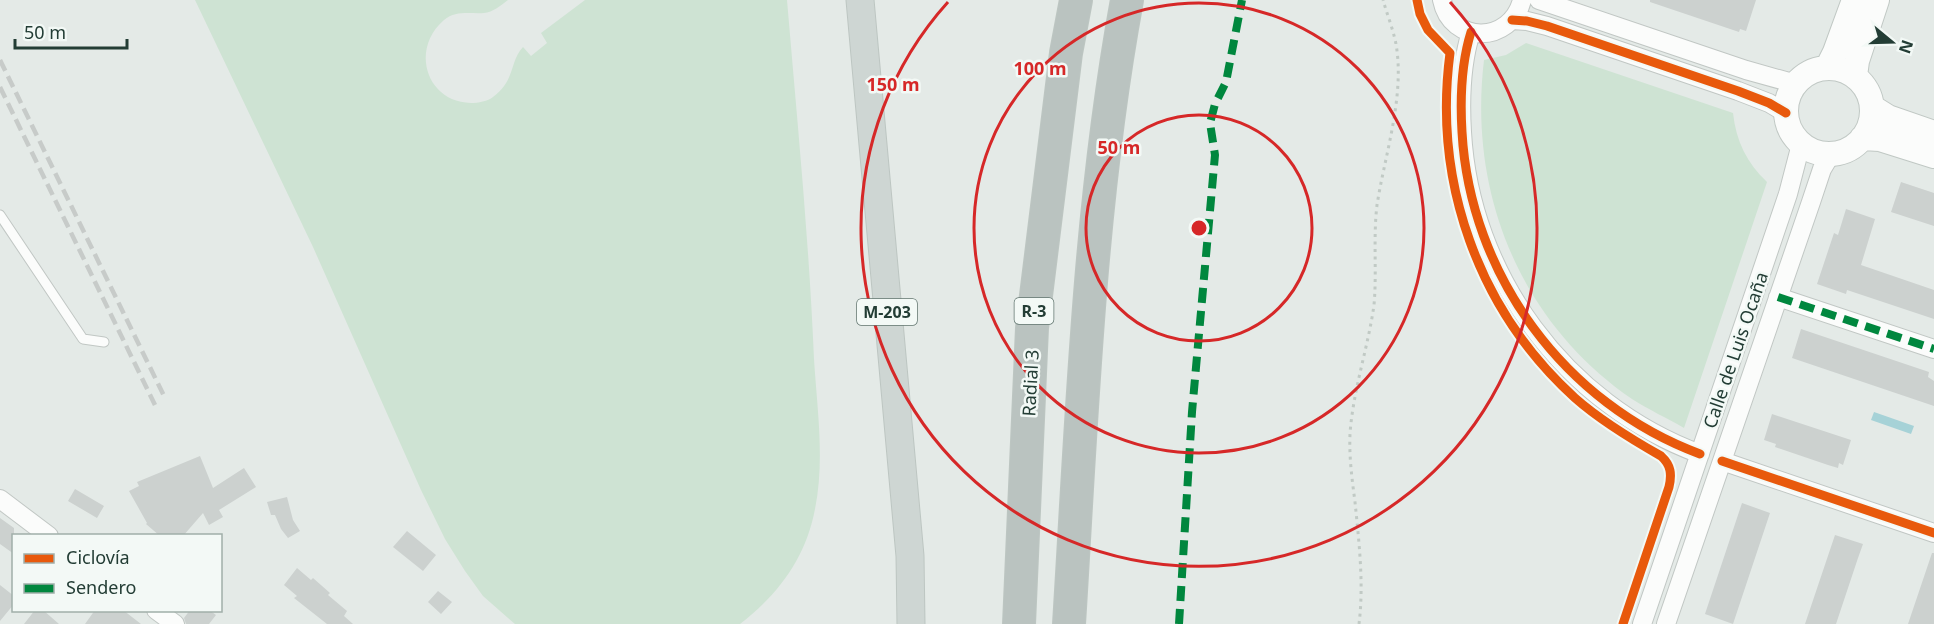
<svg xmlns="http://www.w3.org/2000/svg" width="1934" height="624" viewBox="0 0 1934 624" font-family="'Noto Sans',sans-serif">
  <rect width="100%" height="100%" fill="#e4eae7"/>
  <!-- green -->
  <path fill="#cee3d3" d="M195 0H508C500 6 493 12 484 13 470 14 456 10 444 20 410 49 426 102 471 103 478 103 488 101 493 97 516 80 509 62 523 47L531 56 547 43 541 33 585 0H787C797 119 809 239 814 359 817 408 825 460 815 509 806 557 779 594 740 624H515L483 596 465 571 445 539 421 490 313 247Z
    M1526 43 1733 113C1736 141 1747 163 1767 182L1684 428C1667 418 1649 410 1632 399 1520 322 1468 193 1484 60L1506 55Z"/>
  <!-- water -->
  <path fill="#a6d2d7" d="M1874 412 1914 426 1911 434 1871 420Z"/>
  <!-- building -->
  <path fill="#ccd1cf" d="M1650 0H1756L1746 31 1740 29 1739 32 1650 2Z
    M1901 182 1934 193V226L1891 212Z
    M1846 209 1875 219 1861 265 1934 290V319L1847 290 1846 294 1817 284 1834 233 1838 235Z
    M1801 329 1929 372 1928 377 1934 381V406L1792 358Z
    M1772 414 1851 440 1843 465 1839 463 1838 468 1828 465 1775 447 1776 444 1764 440Z
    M200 456 213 488 244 468 256 487 219 510 223 517 209 525 203 513 183 536H160L146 524 147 523 129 491 139 486 137 482Z
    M75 489 104 506 97 518 68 501Z
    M287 497 293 520 300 531 288 538 281 529 275 515H271L267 502Z
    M1742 503 1770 513 1733 624 1705 614Z
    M0 518 14 528V554L0 544Z
    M407 531 436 555 423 571 393 547Z
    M1835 535 1863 544 1858 558 1836 624H1805Z
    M1932 553H1934V624H1908Z
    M297 568 311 580 313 578 330 593 328 595 347 611 344 616 353 624H327L294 598 297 596 284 585Z
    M0 585 14 596V604L0 621Z
    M438 591 452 602 441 614 428 602Z
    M35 610H43L59 624H24Z
    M95 610H123L141 624H85Z
    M190 610H209L216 615 209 624H186L184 618Z"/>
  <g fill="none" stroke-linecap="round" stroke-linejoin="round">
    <defs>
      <path id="lane" d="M0 215 83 339 104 342"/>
      <path id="street" d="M1442 0C1451 45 1511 44 1522 0
        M1539 0 1746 70 1796 84
        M1512 20 1527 21 1547 26 1738 91 1769 103 1786 113
        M1471 32C1461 64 1460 99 1462 132 1470 275 1565 404 1700 454
        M1778 297 1934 349
        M1722 461 1934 533
        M0 499 49 536
        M156 610 175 624
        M1642 624 1788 194 1801 144
        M1666 624 1811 202 1822 169 1831 154"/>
      <path id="secondary" d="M1827 68 1835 52 1854 0
        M1786 111a43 43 0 1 1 86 0a43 43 0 1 1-86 0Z
        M1855 76 1857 61 1877 0
        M1872 107 1888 117 1934 133
        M1862 138 1880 139 1934 156"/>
      <path id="primary" d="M860 0 910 556 911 624"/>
      <path id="highway" d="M1019 624 1032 328 1066 53 1076 0
        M1069 624C1082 416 1089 206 1127 0"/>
    </defs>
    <!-- lane casing -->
    <use href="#lane" stroke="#c1c7c4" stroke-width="11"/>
    <!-- street casing -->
    <use href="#street" stroke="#c1c7c4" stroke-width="20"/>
    <!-- secondary casing -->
    <use href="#secondary" stroke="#c0c8c4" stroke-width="26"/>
    <!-- primary casing -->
    <use href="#primary" stroke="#bdc6c2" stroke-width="29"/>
    <!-- highway casing -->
    <use href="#highway" stroke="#bdc6c2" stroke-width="34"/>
    <!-- path -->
    <path stroke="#c1cac5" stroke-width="3" stroke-dasharray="3 4.5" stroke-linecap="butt" d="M1359 624C1364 584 1359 542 1355 502 1352 479 1349 457 1350 434 1353 390 1368 348 1374 305 1377 272 1373 238 1377 205 1385 154 1405 96 1396 44 1393 29 1387 14 1383 0"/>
    <!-- lane -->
    <use href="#lane" stroke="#fbfcfb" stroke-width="9"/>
    <!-- street -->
    <use href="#street" stroke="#fbfcfb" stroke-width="18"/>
    <!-- secondary -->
    <use href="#secondary" stroke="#fbfcfb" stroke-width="24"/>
    <!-- primary -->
    <use href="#primary" stroke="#ced6d3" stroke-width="27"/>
    <!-- highway -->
    <use href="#highway" stroke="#bac3c0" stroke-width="32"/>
    <!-- rail -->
    <path stroke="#c7cbc9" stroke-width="4.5" stroke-dasharray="12 6" stroke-linecap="butt" d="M0 60 165 398
      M0 87 155 405"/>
    <!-- quiet -->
    <path stroke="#00873e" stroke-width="8" stroke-dasharray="15 8" stroke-linecap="butt" d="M1778 297 1934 349
      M1179 624 1192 412 1215 155 1210 123 1215 104 1226 82 1242 0"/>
    <defs>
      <path id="cycleway" d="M1417 0 1420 14 1428 30 1450 53C1433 182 1478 310 1575 398 1601 421 1631 439 1661 456 1671 465 1672 474 1669 487L1623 624
        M1512 20 1527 21 1547 26 1738 91 1769 103 1786 113
        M1471 32C1461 64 1460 99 1462 132 1470 275 1565 404 1700 454
        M1722 461 1934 533"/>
    </defs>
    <!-- cycleway casing -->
    <use href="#cycleway" stroke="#f3f9f6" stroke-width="13"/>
    <!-- cycleway -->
    <use href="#cycleway" stroke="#e8590c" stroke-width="9"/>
  </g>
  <!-- distance rings -->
  <g fill="none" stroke="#d62828" stroke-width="3">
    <circle cx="1199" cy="228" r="113"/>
    <circle cx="1199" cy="228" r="225"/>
    <path d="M1450 2A338 338 0 1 1 948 2"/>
  </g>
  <g text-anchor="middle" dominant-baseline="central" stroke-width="5" stroke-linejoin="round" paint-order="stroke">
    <!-- shield labels -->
    <g fill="#f3f9f6" stroke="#61756f" stroke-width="1.5">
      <rect x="1014.5" y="298" width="39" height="26" rx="4.5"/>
      <rect x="857" y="299" width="60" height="26" rx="4.5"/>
    </g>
    <g font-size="16" font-weight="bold" fill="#233d35">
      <text x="1034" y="311">R-3</text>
      <text x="887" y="312">M-203</text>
    </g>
    <!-- street labels -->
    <g font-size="18" fill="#233d35" stroke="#f3f9f6">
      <text transform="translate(1735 350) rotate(-71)">Calle de Luis Ocaña</text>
      <text transform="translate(1030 383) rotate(-87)">Radial 3</text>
    </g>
  </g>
  <circle cx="1199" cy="228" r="9" fill="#d62828" stroke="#f3f9f6" stroke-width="3"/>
  <g font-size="18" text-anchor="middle" font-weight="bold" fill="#d62828" stroke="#f3f9f6" stroke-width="5" stroke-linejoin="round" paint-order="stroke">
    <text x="1040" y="75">100 m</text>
    <text x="893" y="91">150 m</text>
    <text x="1119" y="154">50 m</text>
  </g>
  <!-- legend -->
  <rect x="12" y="534" width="210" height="78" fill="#f3f9f6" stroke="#a0aea9" stroke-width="1.5"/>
  <rect x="24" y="554" width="30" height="9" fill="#e8590c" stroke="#a0aea9" stroke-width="1.5"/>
  <text x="66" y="564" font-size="18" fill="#233d35">Ciclovía</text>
  <rect x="24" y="584" width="30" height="9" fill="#00873e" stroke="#a0aea9" stroke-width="1.5"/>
  <text x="66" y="594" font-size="18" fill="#233d35">Sendero</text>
  <!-- north arrow -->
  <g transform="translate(1892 42) rotate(109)" stroke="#f3f9f6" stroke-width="4.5" paint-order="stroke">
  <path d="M0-4.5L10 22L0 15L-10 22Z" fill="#233d35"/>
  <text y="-9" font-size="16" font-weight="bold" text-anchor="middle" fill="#233d35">N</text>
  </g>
  <!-- scale -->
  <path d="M15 39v9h112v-9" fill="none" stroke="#233d35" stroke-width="3"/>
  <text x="24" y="39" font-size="18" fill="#233d35" stroke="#f3f9f6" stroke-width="4.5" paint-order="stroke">50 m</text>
</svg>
